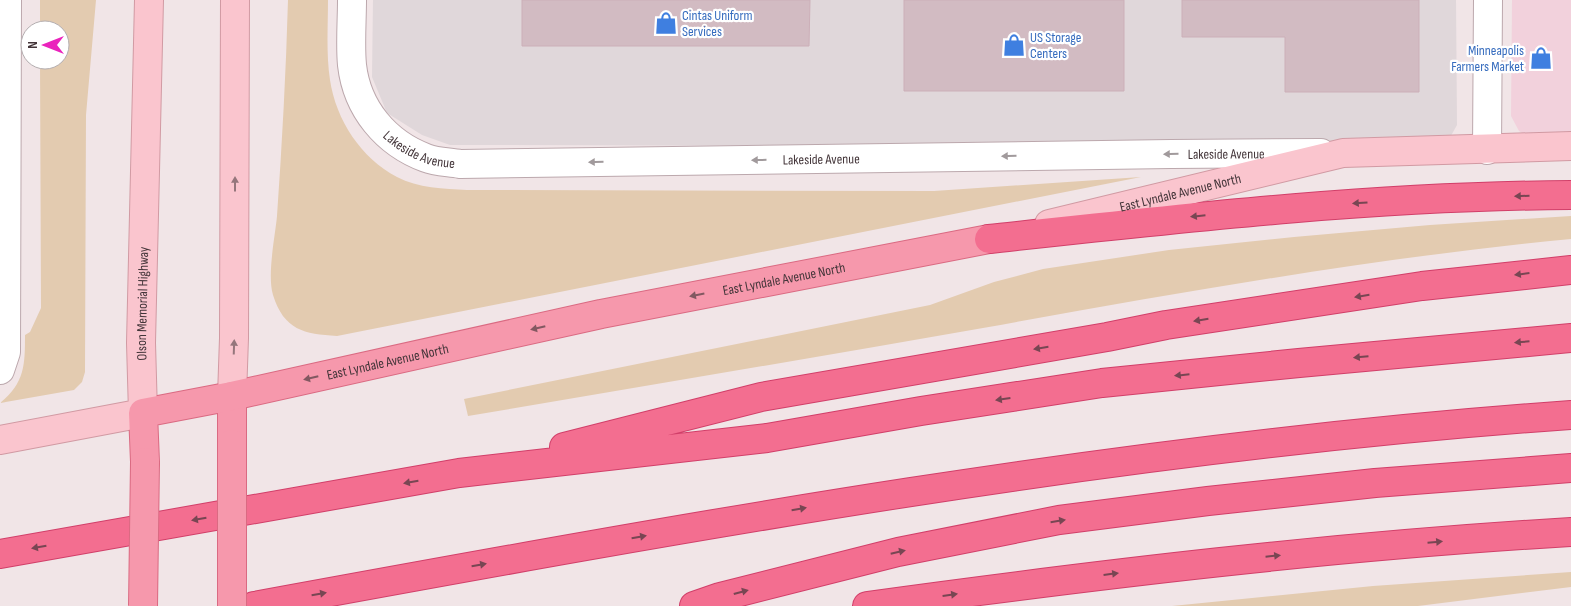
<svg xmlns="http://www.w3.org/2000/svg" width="1571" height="606" viewBox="0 0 1571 606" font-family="'Sofia Sans Condensed',sans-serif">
  <rect width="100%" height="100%" fill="#f1e5e7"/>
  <!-- commercial -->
  <path fill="#f2d1dc" d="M1512 0H1571V136L1533 140 1519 131 1511 116Z"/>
  <!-- industrial -->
  <path fill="#e0d7da" d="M373 0H1456L1457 125 1448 141 1434 147 450 145 422 135 387 113 372 77Z"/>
  <!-- green -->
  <path fill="#e3cbb0" d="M40 0H96L86 115 85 372 82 382 74 390 0 403C25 383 25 364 25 335L30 332 41 308 40 60H60V30H40Z
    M288 0H328C328 26 326 54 330 80 336 120 361 158 397 177 418 188 444 189 467 190L934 191 1141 177 337 336C304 334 284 330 273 295 267 275 275 237 277 216 282 144 286 72 288 0Z
    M1571 216V239C1373 258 1178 293 983 328 812 358 640 387 468 416L464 399 930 305 994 282 1043 269 1169 250 1294 237 1430 225Z
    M1571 572V587L1418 606H1172L1373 586Z"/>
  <!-- building -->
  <path fill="#d2bbc2" stroke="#ccafb8" d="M522 0H810L809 46H522Z
    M904 0H1124V91H904Z
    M1182 0H1419V92H1285V37H1182Z"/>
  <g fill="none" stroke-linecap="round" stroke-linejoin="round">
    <defs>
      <g id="minor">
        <path id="s1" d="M352 0C352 21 350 44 352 65 357 109 386 143 426 158 436 162 449 162 460 164L1171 154 1321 153"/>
        <path d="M1487 150 1488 0"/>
        <path d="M0 370 6 352 7 0"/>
      </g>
      <g id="secondary">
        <path id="s2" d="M1049 224 1343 153 1571 146"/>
        <path d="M232 396 234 338 235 0"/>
        <path id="s3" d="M0 440 143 413 141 343 149 0"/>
      </g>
      <g id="primary">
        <path d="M232 444V396"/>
        <path id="s4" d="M145 462 143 413 232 396 601 314 989 239"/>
      </g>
      <path id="motorway" d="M989 239C1183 218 1376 196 1571 195
        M564 447 761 397 1107 337 1166 325 1422 286 1571 270
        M0 554 459 473 767 438 921 411 1102 383 1299 363 1571 338
        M254 606C691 526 1128 446 1571 415
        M694 606 720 597 898 552 1059 520 1208 501 1375 483 1571 468
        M867 606C1101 574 1335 546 1571 532"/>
    </defs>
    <!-- minor casing -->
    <use href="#minor" stroke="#bca8ad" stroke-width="30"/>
    <!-- secondary casing -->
    <use href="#secondary" stroke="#d19aa3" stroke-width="30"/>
    <!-- primary casing -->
    <use href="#primary" stroke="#da6a82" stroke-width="30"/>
    <!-- motorway casing -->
    <use href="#motorway" stroke="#d13f69" stroke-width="30"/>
    <!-- minor -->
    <use href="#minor" stroke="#fff" stroke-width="28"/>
    <!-- secondary -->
    <use href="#secondary" stroke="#fac5ce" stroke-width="28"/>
    <!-- primary -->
    <use href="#primary" stroke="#f698ac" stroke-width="28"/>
    <!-- motorway -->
    <use href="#motorway" stroke="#f36e90" stroke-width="28"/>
    <defs>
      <path id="primary-bridge" d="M232 444V606
        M143 606 145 462"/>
    </defs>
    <!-- primary-bridge casing -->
    <use href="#primary-bridge" stroke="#da6a82" stroke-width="30" stroke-linecap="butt"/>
    <!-- primary-bridge -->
    <use href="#primary-bridge" stroke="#f698ac" stroke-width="28"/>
  </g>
  <!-- one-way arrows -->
  <defs><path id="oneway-solid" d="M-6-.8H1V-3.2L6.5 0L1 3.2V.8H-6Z" transform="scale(1.25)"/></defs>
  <g fill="#a19a9c">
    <use href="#oneway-solid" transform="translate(1171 154) rotate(179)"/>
    <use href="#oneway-solid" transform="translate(1009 156) rotate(179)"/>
    <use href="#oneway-solid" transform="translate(759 160) rotate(179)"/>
    <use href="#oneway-solid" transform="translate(596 162) rotate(179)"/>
  </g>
  <g fill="#95767c">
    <use href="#oneway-solid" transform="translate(235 184) rotate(-90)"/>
    <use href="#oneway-solid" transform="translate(234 347) rotate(-88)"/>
  </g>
  <g fill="#784653">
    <use href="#oneway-solid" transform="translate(1522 196) rotate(178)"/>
    <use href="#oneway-solid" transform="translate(1360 203) rotate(176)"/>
    <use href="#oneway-solid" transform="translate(1198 216) rotate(174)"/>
    <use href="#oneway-solid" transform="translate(1522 274) rotate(173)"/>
    <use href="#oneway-solid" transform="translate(1362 296) rotate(171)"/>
    <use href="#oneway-solid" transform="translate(1201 320) rotate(171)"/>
    <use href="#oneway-solid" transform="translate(1522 342) rotate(175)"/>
    <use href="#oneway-solid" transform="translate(1041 348) rotate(171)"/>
    <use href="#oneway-solid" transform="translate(1361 357) rotate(175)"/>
    <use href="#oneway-solid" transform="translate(1182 375) rotate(174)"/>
    <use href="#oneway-solid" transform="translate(1003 399) rotate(172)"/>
    <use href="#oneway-solid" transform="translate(411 482) rotate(170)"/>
    <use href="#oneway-solid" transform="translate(799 509) rotate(-10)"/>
    <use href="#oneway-solid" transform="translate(199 519) rotate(170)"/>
    <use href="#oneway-solid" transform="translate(1058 521) rotate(-9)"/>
    <use href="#oneway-solid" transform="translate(639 537) rotate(-10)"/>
    <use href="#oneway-solid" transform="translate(1435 542) rotate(-5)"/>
    <use href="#oneway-solid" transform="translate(39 547) rotate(170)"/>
    <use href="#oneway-solid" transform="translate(898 552) rotate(-13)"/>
    <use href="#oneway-solid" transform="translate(1273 556) rotate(-6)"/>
    <use href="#oneway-solid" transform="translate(479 565) rotate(-10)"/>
    <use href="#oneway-solid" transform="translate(1111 574) rotate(-7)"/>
    <use href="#oneway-solid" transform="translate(741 592) rotate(-15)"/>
    <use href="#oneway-solid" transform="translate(319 594) rotate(-10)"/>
    <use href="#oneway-solid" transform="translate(950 595) rotate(-8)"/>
  </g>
  <g fill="#825861">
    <use href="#oneway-solid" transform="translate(697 295) rotate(169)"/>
    <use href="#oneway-solid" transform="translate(538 328) rotate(167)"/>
    <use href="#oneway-solid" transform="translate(311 378) rotate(167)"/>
  </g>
  <!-- icons -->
  <defs>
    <symbol id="shop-bare" viewBox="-9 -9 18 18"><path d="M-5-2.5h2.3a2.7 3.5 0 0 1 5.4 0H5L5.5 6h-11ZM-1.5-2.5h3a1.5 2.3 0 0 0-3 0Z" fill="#3f7fe0" stroke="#fff" stroke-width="2.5" paint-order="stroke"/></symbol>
  </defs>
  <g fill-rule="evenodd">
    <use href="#shop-bare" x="650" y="7" width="32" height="32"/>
    <use href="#shop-bare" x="998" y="29" width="32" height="32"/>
    <use href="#shop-bare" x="1525" y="42" width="32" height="32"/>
  </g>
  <g text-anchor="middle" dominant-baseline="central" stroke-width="4.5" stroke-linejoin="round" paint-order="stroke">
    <!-- shop labels -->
    <g font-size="14" fill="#366cbe" stroke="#fff" text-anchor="start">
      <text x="682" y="15">Cintas Uniform<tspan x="682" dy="16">Services</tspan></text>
      <text x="1030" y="37">US Storage<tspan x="1030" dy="16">Centers</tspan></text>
      <text x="1524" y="50" text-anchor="end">Minneapolis<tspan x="1524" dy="16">Farmers Market</tspan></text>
    </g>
    <!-- street labels -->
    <g font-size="14" fill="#433539" stroke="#fff">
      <text stroke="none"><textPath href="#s1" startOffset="181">Lakeside Avenue</textPath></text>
      <text stroke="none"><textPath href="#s1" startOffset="991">Lakeside Avenue</textPath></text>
      <text stroke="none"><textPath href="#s1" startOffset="586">Lakeside Avenue</textPath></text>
      <text stroke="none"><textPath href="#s2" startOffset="135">East Lyndale Avenue North</textPath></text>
      <text stroke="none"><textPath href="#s4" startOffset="704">East Lyndale Avenue North</textPath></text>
      <text stroke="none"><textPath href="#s3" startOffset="255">Olson Memorial Highway</textPath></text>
      <text stroke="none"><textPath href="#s4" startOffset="299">East Lyndale Avenue North</textPath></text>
    </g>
  </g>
  <!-- north arrow -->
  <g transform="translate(45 45) rotate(270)"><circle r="24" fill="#ffffff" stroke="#b4aeb0"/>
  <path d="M0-4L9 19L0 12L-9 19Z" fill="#ea23bc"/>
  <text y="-8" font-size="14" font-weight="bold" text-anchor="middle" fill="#433539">N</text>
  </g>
</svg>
